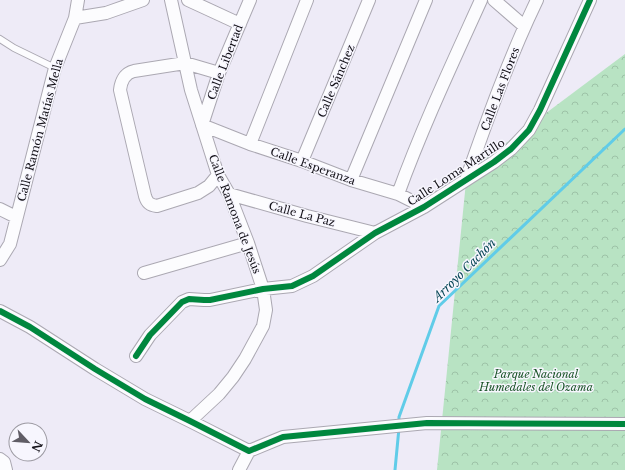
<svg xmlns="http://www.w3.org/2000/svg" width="625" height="470" viewBox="0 0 625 470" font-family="'Libre Baskerville',serif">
  <defs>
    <pattern id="forest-crowns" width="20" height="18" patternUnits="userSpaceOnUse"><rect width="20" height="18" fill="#b8e3c3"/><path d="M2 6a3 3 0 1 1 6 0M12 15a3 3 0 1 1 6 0" fill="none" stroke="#9dc2a7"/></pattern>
  </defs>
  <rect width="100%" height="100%" fill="#eeebf7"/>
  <!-- forest -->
  <path fill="url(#forest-crowns)" d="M625 54V470H437L467 172Z"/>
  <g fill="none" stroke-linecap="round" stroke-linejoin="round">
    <!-- stream -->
    <path stroke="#60cce8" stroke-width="3" d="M399 422V417L439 306 625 129
      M395 470 399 428"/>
    <defs>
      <path id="lane" d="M0 39 14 48 55 68"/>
      <path id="street" d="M171 0 191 90 218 175 229 194 248 243 263 289 266 310 263 326 245 359 233 377 219 394 190 421
        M188 0 240 24
        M250 0 219 73 202 125 250 144 302 161 351 180 398 194 424 207
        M494 0 524 26
        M75 18 106 13 143 0
        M250 144 307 0
        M302 161 369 0
        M218 175 209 186 198 193 157 206C150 205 147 203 145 196L120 90C121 81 125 73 134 71L185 63 219 73
        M351 180 426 0
        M466 180C487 120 509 58 537 0
        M229 194 307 216 375 233
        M398 194C422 128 452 64 481 0
        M0 209 16 217
        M0 260 10 244 55 68 75 18 78 0
        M144 273 248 243
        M0 311 30 327 95 369 145 399 190 421 249 451 283 437 427 423 625 424
        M136 356 150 335 182 302 189 299 204 300H210L263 289 292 286 313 276 375 233 424 207 494 162 511 149 529 130 540 110 590 0
        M0 459 4 462 6 470
        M239 470 249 451"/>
    </defs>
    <!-- lane casing -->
    <use href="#lane" stroke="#aba8b2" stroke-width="8"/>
    <!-- street casing -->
    <use href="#street" stroke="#aba8b2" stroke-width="14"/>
    <!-- lane -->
    <use href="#lane" stroke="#fcfcfe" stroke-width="6"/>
    <!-- street -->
    <use href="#street" stroke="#fcfcfe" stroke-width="12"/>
    <defs>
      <path id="cycleway" d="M0 311 30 327 95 369 145 399 190 421 249 451 283 437 427 423 625 424
        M136 356 150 335 182 302 189 299 204 300H210L263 289 292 286 313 276 375 233 424 207 494 162 511 149 529 130 540 110 590 0"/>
    </defs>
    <!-- cycleway casing -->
    <use href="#cycleway" stroke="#f7f6fe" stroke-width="8"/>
    <!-- cycleway -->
    <use href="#cycleway" stroke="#00873e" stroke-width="6"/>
  </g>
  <g text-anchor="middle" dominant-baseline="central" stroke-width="3" stroke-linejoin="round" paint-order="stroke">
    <!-- street labels -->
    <g font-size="11" fill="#131118" stroke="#f7f6fe">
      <text transform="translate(225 62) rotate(-69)">Calle Libertad</text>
      <text transform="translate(336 81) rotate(-67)">Calle Sánchez</text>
      <text transform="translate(500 89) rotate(-69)">Calle Las Flores</text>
      <text transform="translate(40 130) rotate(-75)">Calle Ramón Matías Mella</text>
      <text transform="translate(313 166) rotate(20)">Calle Esperanza</text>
      <text transform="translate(456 172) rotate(-33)">Calle Loma Martillo</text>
      <text transform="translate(235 214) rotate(69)">Calle Ramona de Jesús</text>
      <text transform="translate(302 214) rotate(15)">Calle La Paz</text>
    </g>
    <!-- park labels -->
    <g font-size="11" font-style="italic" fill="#1a5428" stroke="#f7f6fe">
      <text x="536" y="374">Parque Nacional<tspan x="536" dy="13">Humedales del Ozama</tspan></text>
    </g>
    <!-- water labels -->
    <g font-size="12" font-style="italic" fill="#0b4958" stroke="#f7f6fe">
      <text transform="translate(464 270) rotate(-45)">Arroyo Cachón</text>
    </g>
  </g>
  <!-- north arrow -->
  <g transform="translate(28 442) rotate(116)"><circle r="19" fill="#f7f6fe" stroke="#9c9aa2"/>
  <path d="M0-3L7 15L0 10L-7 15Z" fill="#605d66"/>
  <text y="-6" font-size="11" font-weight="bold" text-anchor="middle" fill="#131118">N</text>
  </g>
</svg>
